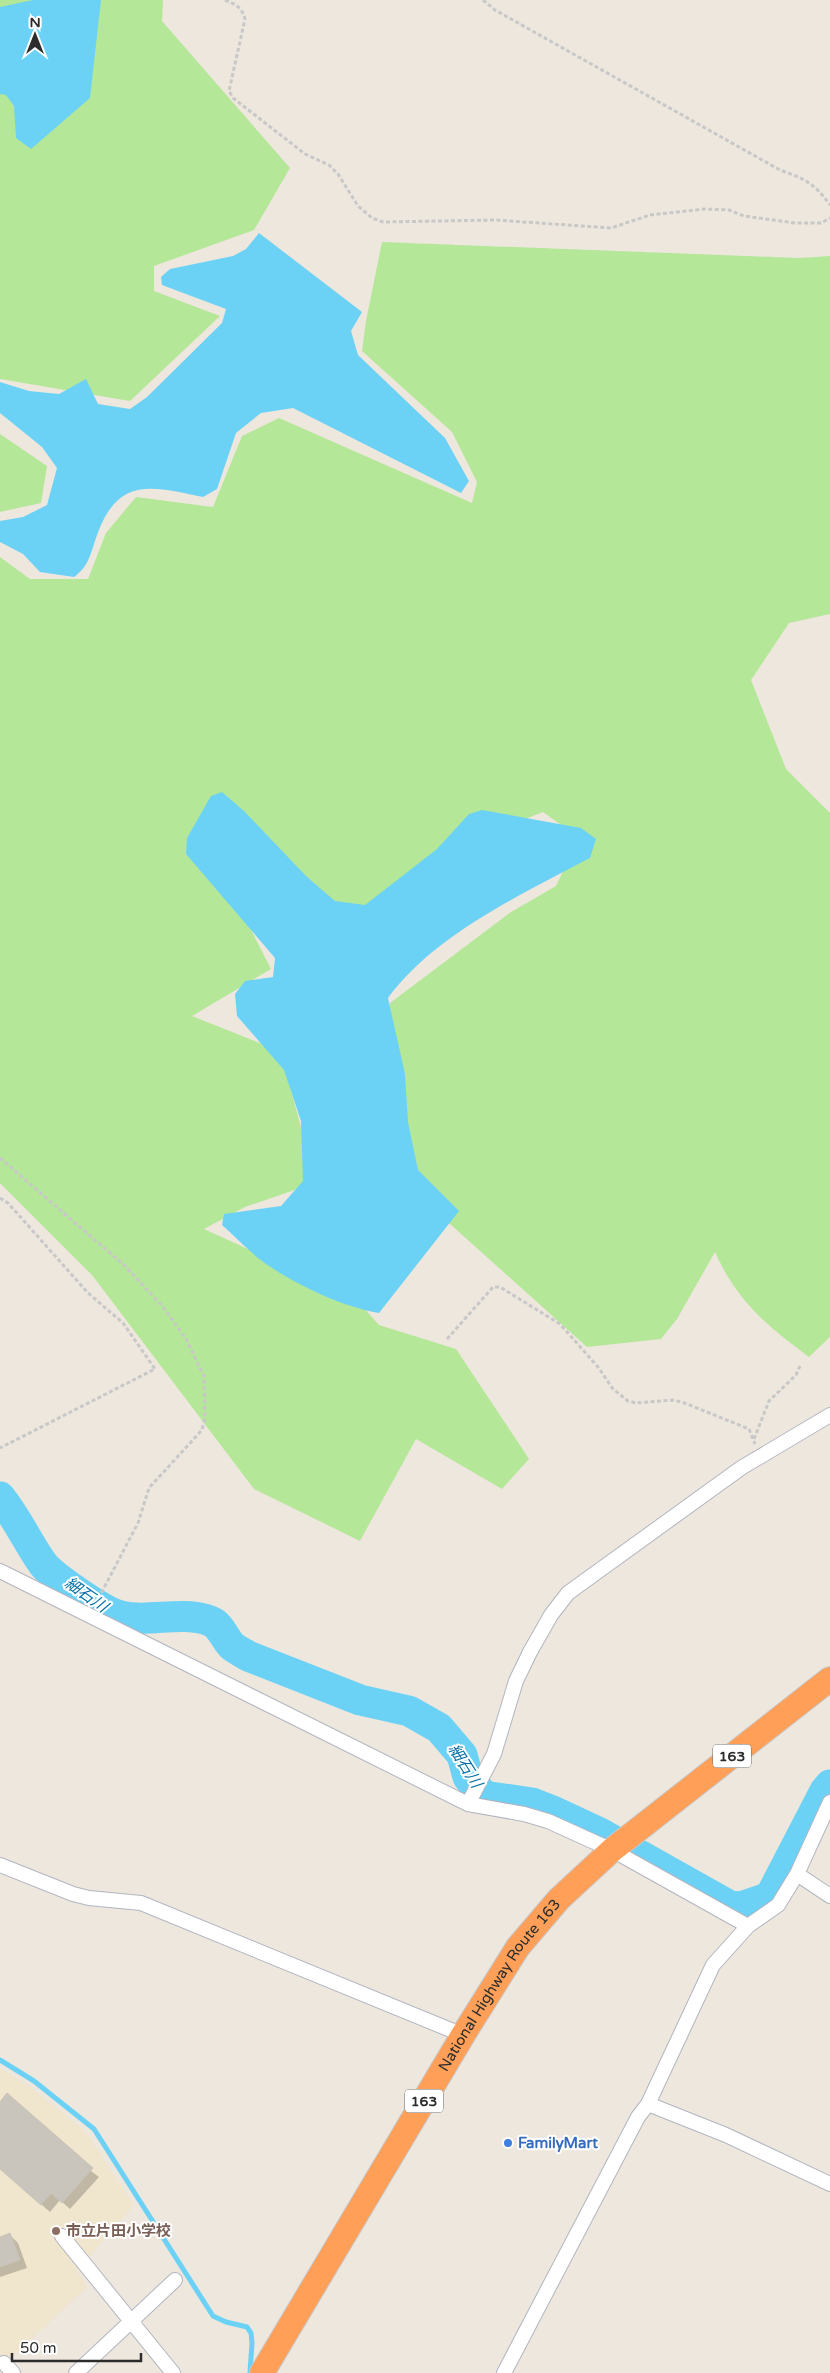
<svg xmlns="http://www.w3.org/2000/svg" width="830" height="2373" viewBox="0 0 830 2373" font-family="'Varela Round','Noto Sans JP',sans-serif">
  <rect width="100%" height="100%" fill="#eee7de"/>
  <!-- education -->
  <path fill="#f0e5cd" d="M0 2068 29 2086 85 2131 134 2205 77 2271 87 2287 12 2357 0 2362Z"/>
  <!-- green -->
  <path fill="#b4e798" d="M0 0H163L162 21 290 168 254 230 154 266V291L220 316 130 401 0 379Z
    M382 242 799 258 830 256V614L789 623 751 680 786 769 830 813V1337L809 1357C767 1326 737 1301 715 1252L677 1319 661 1339 587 1347 411 1189 382 1084 390 1003 511 912 556 886 568 861V830L543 812 461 844 356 929 196 822 271 969 192 1016 280 1051 303 1134 306 1186 245 1207 204 1229 259 1254 344 1286 379 1325 456 1349 529 1459 502 1489 416 1439 360 1541 254 1489 92 1275 0 1183V557L30 579H88L106 533 136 497 213 507 242 436 279 418 472 503 477 482 452 432 362 351 366 321Z
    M0 434 47 466 41 503 0 512Z"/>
  <!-- water -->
  <path fill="#6cd2f5" d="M33 0H101L90 98 31 149 16 138 14 106 6 95 0 94V7Z
    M259 233 362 312 351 331 358 355 445 438 469 481 461 493 293 408 261 413 236 433 217 489 203 497C150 486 117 476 96 538 90 555 89 566 74 577L40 572 23 554 0 542V521L23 517 47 505 57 468 42 447 0 413V382L29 391 59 394 86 379 98 404 130 409 147 397 222 323 226 309 162 285 161 277 170 269 233 256 246 249Z
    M222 792 245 812 307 877 335 901 365 905 437 849 469 814 482 810 581 828 596 839 590 858C522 894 434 935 388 998L405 1074 408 1122 418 1170 459 1211 379 1313C340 1306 299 1286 266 1264 250 1253 236 1237 222 1225L224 1214 281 1206 303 1181 301 1121 284 1070 237 1016 235 994 245 981 273 977 275 958 186 854 187 838 211 796Z"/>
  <!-- shadow -->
  <path fill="#0003" d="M0 2103 99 2177 70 2209 60 2200 50 2212 0 2168Z
    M10 2235 18 2243 27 2268 0 2277V2238Z"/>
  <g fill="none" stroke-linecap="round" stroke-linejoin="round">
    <!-- stream -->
    <path stroke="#6cd2f5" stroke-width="5" d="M0 2060 34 2081 94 2129 213 2316 226 2322 247 2327 251 2333 252 2343 250 2372"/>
    <!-- river -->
    <path stroke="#6cd2f5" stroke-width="31" d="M0 1497C17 1518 28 1543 43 1564 53 1577 97 1606 112 1613 143 1626 179 1609 210 1621 221 1625 224 1638 232 1646 237 1650 243 1653 248 1656L360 1700 409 1711 439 1728 462 1755 468 1777 484 1796 532 1803 555 1812 600 1833 730 1906 741 1907 770 1897 825 1791 830 1785"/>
  </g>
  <!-- building -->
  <path fill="#c9c5bc" stroke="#cac3b7" d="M7 2093 93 2168 62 2203 51 2193 41 2205 0 2169V2102Z
    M10 2233 20 2260 0 2267V2237Z"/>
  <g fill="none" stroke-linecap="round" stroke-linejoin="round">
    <defs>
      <path id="street" d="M0 1571 468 1804 524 1814 548 1821 612 1850 748 1926
        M468 1804 494 1754 516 1681 530 1652 551 1615 568 1593 741 1468 830 1415
        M0 1865 73 1894 89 1898 141 1903 463 2035
        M797 1874 830 1896
        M648 2104 726 2135 830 2184
        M62 2236 173 2373
        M4 2363 13 2373
        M76 2373 175 2280
        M504 2373 638 2117 648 2104 713 1965 748 1926 778 1905 797 1874 830 1802"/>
      <g id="highway">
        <path id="s1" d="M262 2373 463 2035 518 1947 559 1899 612 1850 830 1679"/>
      </g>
    </defs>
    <!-- street casing -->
    <use href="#street" stroke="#b2b5c0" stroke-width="16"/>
    <!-- highway casing -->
    <use href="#highway" stroke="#c8c8c8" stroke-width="26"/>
    <!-- path -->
    <path stroke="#c8c8c8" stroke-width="3" stroke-dasharray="4 2.5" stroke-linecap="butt" d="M225 0C235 4 242 7 245 19L229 91 233 98 305 154 329 165 338 174 358 206 372 218 383 222 495 220 611 228 650 215 705 209 729 210 744 216 795 223H821L830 218
      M483 0 495 10 780 170C805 179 814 183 830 205
      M0 1158 125 1266 163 1307 186 1339 204 1376 205 1417 202 1430 149 1488 138 1523 96 1603
      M0 1198 8 1203 88 1293 123 1323 155 1369 0 1448
      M447 1339 493 1287H500L560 1324 598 1367 613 1389 628 1401 636 1403 672 1400 682 1402 749 1429 755 1444
      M754 1439 769 1401 796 1375 800 1366"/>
    <!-- street -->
    <use href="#street" stroke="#fff" stroke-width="14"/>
    <!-- highway -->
    <use href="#highway" stroke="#ff9f58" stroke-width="24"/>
  </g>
  <!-- markers -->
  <circle fill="#3f7fe0" stroke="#fff" stroke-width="2" cx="508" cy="2143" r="5"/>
  <circle fill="#8d6e63" stroke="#fff" stroke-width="2" cx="56" cy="2231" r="5"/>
  <g text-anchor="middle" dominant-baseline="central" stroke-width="4" stroke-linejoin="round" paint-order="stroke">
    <!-- shield labels -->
    <g fill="#fff" stroke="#6b6b6b" stroke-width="1">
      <rect x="713" y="1744.5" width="38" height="23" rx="4"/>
      <rect x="405" y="2089.5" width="38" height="23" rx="4"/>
    </g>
    <g font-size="14" font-weight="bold" fill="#2c2c2c">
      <text x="732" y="1756">163</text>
      <text x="424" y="2101">163</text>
    </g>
    <!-- street labels -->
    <g font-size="15" fill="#2c2c2c" stroke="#fff">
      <text stroke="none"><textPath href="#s1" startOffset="455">National Highway Route 163</textPath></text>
    </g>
    <!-- shop labels -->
    <g font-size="15" font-weight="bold" fill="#366cbe" stroke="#fff" text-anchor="start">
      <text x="518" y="2143">FamilyMart</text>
    </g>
    <!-- education labels -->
    <g font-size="15" font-weight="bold" fill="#785e54" stroke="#fff" text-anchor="start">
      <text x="66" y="2231">市立片田小学校</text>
    </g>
    <!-- water labels -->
    <g font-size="16" font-style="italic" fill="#0670a6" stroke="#fff">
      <text transform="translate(86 1595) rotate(35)">細石川</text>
      <text transform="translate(465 1766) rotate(58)">細石川</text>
    </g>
  </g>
  <!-- north arrow -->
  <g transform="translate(35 35)" stroke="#ffffff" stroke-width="4" paint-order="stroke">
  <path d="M0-4L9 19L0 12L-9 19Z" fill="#2c2c2c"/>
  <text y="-8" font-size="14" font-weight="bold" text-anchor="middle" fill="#2c2c2c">N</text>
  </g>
  <!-- scale -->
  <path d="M12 2353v8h129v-8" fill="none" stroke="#2c2c2c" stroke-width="2.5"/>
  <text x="20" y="2353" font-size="15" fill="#2c2c2c" stroke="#ffffff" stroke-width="4" paint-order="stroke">50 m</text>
</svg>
